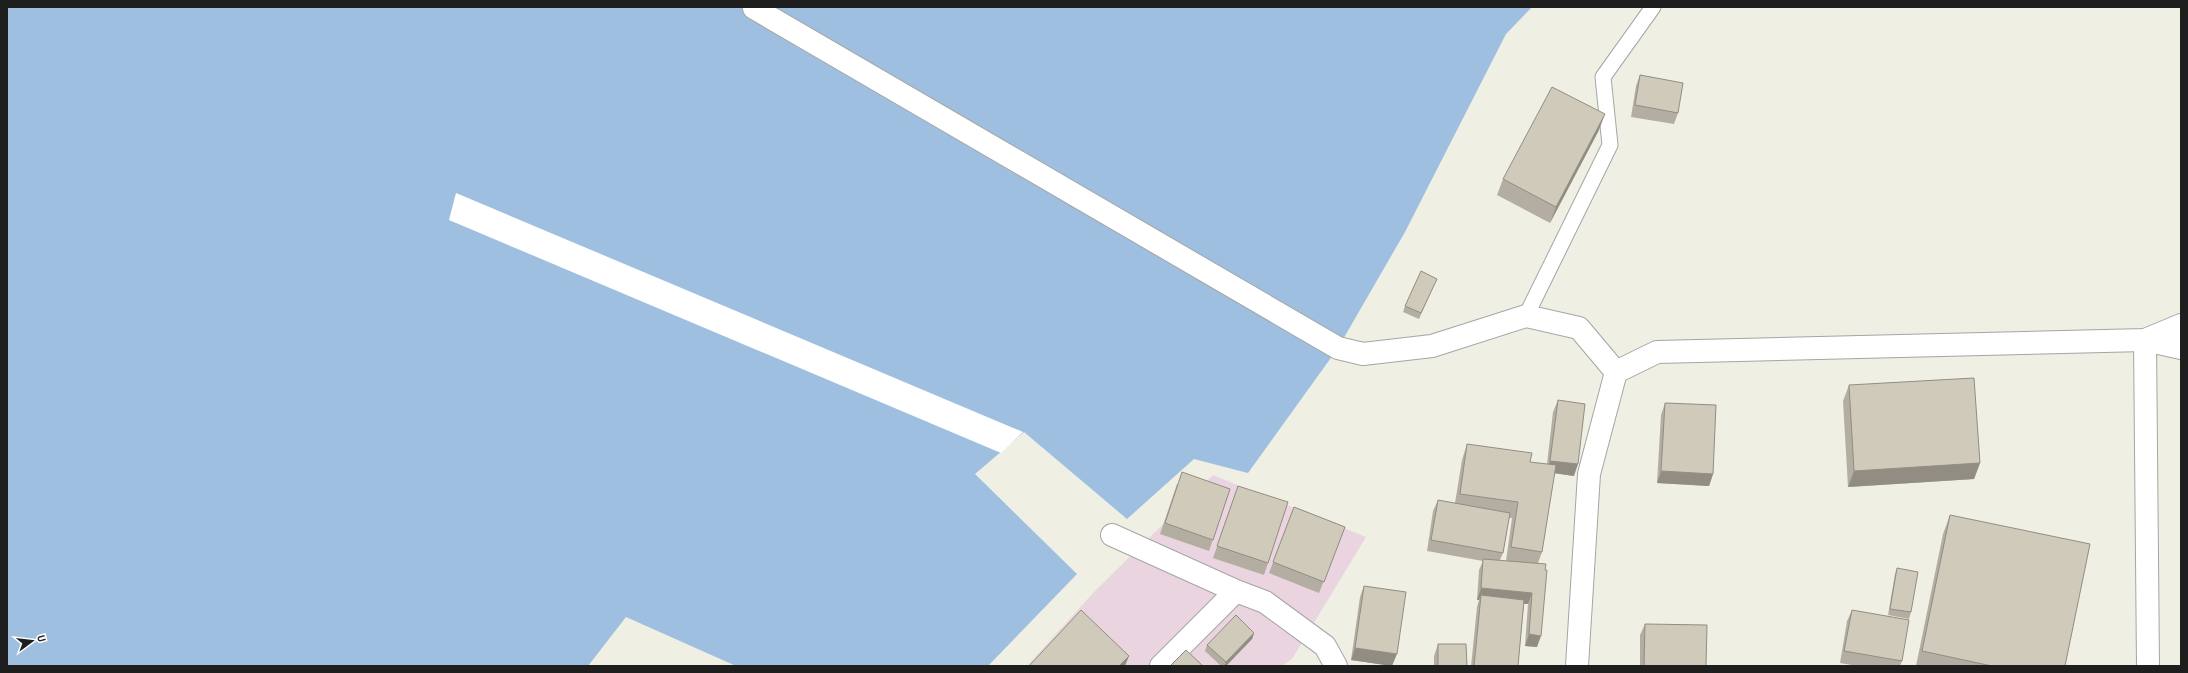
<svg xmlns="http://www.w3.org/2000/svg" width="2188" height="673" viewBox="0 0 2188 673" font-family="'Archivo Narrow',sans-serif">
  <rect width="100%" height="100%" fill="#efefe3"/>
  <!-- industrial -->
  <path fill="#e9d4df" d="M1213 475 1366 537 1292 659 1282 666H1027L1094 592Z"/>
  <!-- water -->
  <path fill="#9fbfe1" d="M7 7H1532L1506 34 1405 232 1338 348 1248 473 1194 459 1127 519 1024 432 975 474 1077 574 988 666H736L626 617 588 666H7Z"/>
  <!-- pier -->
  <path fill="#fff" d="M456 193 1023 432 1001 453 449 220Z"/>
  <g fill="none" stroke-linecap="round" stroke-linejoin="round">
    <defs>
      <path id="service" d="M1526 316 1610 145 1603 77 1653 7"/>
      <path id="minor" d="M2145 340 2148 666
        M1112 535 1236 591 1265 602 1325 646 1336 666
        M1161 666 1236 591"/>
      <path id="tertiary" d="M754 8 1338 348 1363 354 1432 346 1526 316 1579 328 1616 372
        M2145 340 2181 325
        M1577 666 1589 474 1616 372 1657 352 2145 340 2181 348"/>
    </defs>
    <!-- service casing -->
    <use href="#service" stroke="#a5a5a5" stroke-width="17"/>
    <!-- minor casing -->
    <use href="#minor" stroke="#a5a5a5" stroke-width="24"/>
    <!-- tertiary casing -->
    <use href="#tertiary" stroke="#a5a5a5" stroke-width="24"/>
    <!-- service -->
    <use href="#service" stroke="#fff" stroke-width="15"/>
    <!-- minor -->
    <use href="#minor" stroke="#fff" stroke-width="22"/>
    <!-- tertiary -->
    <use href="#tertiary" stroke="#fff" stroke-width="22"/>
  </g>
  <!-- wall -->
  <path fill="#b3aea1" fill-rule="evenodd" d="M1640 75 1678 113 1674 124 1631 117 1636 86Z
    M1599 130 1550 223 1497 195 1503 179Z
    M1434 285 1419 319 1403 312 1405 306Z
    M1849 385 1980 463 1974 479 1848 487 1843 401Z
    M1558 400 1574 476 1554 473 1542 552 1538 563 1537 647 1525 646 1528 604H1524L1518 666H1471L1477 607 1479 600H1477L1479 570 1483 561 1427 551 1433 511 1438 500 1455 503 1462 460 1467 444 1530 462 1547 464 1553 412ZM1509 518H1512L1506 561 1500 560 1503 553Z
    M1665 403 1713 474 1709 486 1657 483 1661 415Z
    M1177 484 1230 489 1209 551 1160 534Z
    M1238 486 1268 563 1264 575 1213 558Z
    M1294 507 1345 527 1319 593 1269 573Z
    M1950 515 2065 666H1916L1943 534Z
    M1897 568 1911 612 1909 619 1888 615 1895 574Z
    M1364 586 1392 666 1351 660 1360 597Z
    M1852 610 1902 661 1900 666H1858L1840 663 1847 621Z
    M1645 624 1706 666H1640V635Z
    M1254 633 1252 639 1226 666H1221L1205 651 1207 645Z
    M1438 644 1467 666H1434V656Z"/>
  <!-- shaded-wall -->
  <path fill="#928d83" d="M1605 114 1599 130 1550 223 1556 207Z
    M1550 461 1578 464 1574 476 1546 472Z
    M1980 463 1974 479 1848 487 1854 471Z
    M1661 471 1713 474 1709 486 1657 483Z
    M1481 588 1532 593 1528 604 1481 600V595L1479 600H1477Z
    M1254 633 1252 639 1226 666H1224L1226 662Z
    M1529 634 1541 636 1537 647 1525 646Z
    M1355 648 1397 654 1392 666 1351 660Z
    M1129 656 1125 666H1119Z"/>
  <!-- building -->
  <path fill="#d0cabb" stroke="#928d83" d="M1640 75 1683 83 1678 113 1635 105Z
    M1552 87 1605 114 1556 207 1503 179Z
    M1421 271 1437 279 1421 313 1405 306Z
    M1974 378 1980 463 1854 471 1849 385Z
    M1558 400 1585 404 1578 464 1550 461Z
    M1665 403 1716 405 1713 474 1661 471Z
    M1467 444 1532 453 1530 462 1556 465 1542 552 1511 547 1518 502 1460 494Z
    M1182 472 1230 489 1213 540 1165 523Z
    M1238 486 1288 502 1268 563 1217 546Z
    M1438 500 1510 513 1503 553 1431 540Z
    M1294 507 1345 527 1324 582 1273 562Z
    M1950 515 2090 544 2065 666H1992L1922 651Z
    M1483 559 1546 564 1545 570H1547L1541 636 1529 634 1532 593 1481 588Z
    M1897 568 1918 572 1911 612 1890 609Z
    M1364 586 1406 592 1397 654 1355 648Z
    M1481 595 1524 600 1518 666H1474Z
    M1081 610 1129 656 1119 666H1029Z
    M1852 610 1909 620 1902 661 1844 651Z
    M1236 615 1254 633 1226 662 1207 645Z
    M1645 624 1707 625 1706 666H1644Z
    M1438 644H1466L1467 666H1438Z
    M1186 650 1203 666H1170Z"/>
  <!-- border -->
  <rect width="2188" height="673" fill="none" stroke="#1e1e1e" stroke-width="16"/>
  <!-- north arrow -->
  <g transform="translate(32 641) rotate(75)" stroke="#ffffff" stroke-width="3" paint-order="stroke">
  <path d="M0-3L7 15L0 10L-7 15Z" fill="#1e1e1e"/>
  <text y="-6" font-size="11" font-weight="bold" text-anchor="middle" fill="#1e1e1e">U</text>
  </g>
</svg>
